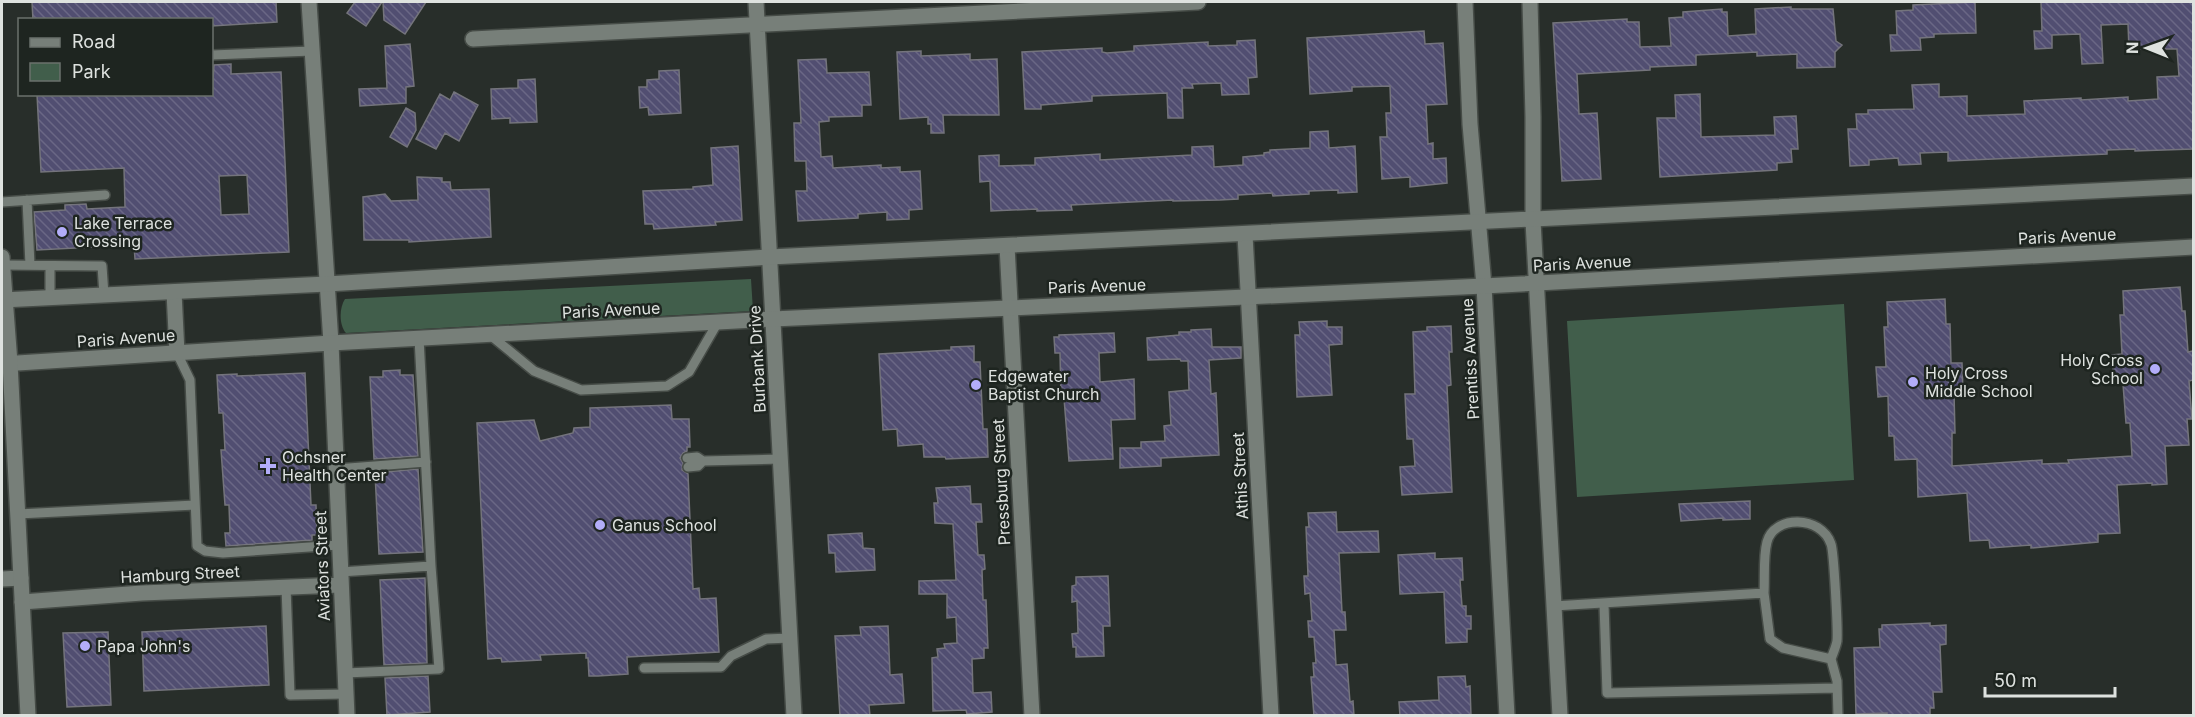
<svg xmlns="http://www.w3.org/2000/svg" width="2195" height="717" viewBox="0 0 2195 717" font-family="Inter,sans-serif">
  <defs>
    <pattern id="building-back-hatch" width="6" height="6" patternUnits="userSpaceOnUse" patternTransform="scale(1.5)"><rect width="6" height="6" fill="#514e71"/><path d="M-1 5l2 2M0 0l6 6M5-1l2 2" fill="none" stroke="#6a6785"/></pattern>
  </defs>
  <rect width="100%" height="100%" fill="#282e2a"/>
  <!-- green -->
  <path fill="#415e4b" d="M751 279 753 311 346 333C339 325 339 308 345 299Z
    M1844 304 1854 480 1577 497 1567 321Z"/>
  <!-- building -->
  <path fill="url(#building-back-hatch)" stroke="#74747c" stroke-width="1.5" fill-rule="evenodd" d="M32 2H276L277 22 212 26V20H33Z
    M355 2H382L366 26 347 13Z
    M383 2H426L405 34 384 20Z
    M1975 2 1976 33 1934 34V37L1920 38 1921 50 1891 51 1890 35H1897L1896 11 1913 10V5Z
    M2041 2H2193V149L2135 151V149L2107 150V154L1948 161V152L1920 153 1921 164 1899 165 1898 158 1869 160V165L1850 166 1848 129H1857L1856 114H1868V110L1914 109 1912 85 1939 84V97L1967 96V116L2025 114 2024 101 2081 98V100L2128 97V101L2158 99 2157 77 2179 76 2177 49H2129L2128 24 2101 25 2103 63 2082 64 2080 34 2052 35V48L2035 49 2034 31H2042Z
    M1791 7V9H1833L1836 41 1842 45 1835 52V67L1797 68V54L1757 56V52L1696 55V65L1650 67V70L1577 74 1579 114 1597 113 1601 179 1562 181 1553 23 1627 19V22H1639L1640 47 1671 46 1669 18 1683 17V12L1722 9V12H1727L1728 36 1756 34 1755 9Z
    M1424 31 1425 44 1443 43 1447 104 1426 105 1428 144 1433 143V159L1446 158 1447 183 1410 187V177L1382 179 1380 137H1387L1386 113H1391L1390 86 1352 87V91L1310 94 1307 38Z
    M1255 40 1257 77 1248 78 1249 94 1222 95 1221 83 1192 84 1193 88H1182L1183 118H1168L1167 93 1092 96V101L1041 105V109H1025L1022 52 1102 48V52L1107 53 1134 51V46L1208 42V46L1237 45V41Z
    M410 44 414 86 406 87V103L360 106 359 89 387 88 385 46Z
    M921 51V56L970 54V60L997 59 999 115H943L944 133H931V124H928V117L900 119 897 52Z
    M826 59 827 73 869 72 871 105H862V116L829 117V121L819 122 821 157 832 156 833 168 881 165V168L900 167V172L920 171 922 209 909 210V219L887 220V212L858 214V218L798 221 796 191H807L806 161H795L794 123H801L798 60Z
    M231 64V74L281 72 289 252 135 259 134 245 37 250 34 212 65 210V205L86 204 87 209 125 207 124 168 41 172 37 94H212L214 65ZM247 175 249 214 221 215 219 176Z
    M679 70 681 113 649 115 648 107 640 108 639 87H647V80L659 79V71Z
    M535 79 537 122 510 123V118L492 119 491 89 518 88V80Z
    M454 92 478 105 459 141 445 133 436 149 416 139 440 94 450 100Z
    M1700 94 1701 137 1775 135 1774 117 1796 116 1798 149H1791L1792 162 1777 163V170L1660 177 1657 118H1676L1675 95Z
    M406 108 415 113 416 130 407 147 390 137Z
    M1328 131 1329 148 1355 146 1357 192 1338 193V190L1309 191V194L1273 196 1272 193 1238 195V199L1220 200 1173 201V200L1071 205 1072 210 1037 211V209L991 211 990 181 980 182 979 156 999 155V166L1035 165V158L1100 154V160L1192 155V147L1213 146 1214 167 1243 165V157L1264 155V153L1270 152V150L1310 148V132Z
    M738 146 742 220 715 222 716 225 654 229 653 224H645L643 191 693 189V187L713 185 711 148Z
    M417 177 442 178V182H450L451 190 489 189 491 237 409 242V240H364L363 197 385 194 391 201 418 200Z
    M2180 287 2182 311H2185L2188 352 2193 351V380L2189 381 2192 419H2187L2189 445 2165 446 2167 484 2152 485V483L2117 485 2120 533 2098 534V542L2031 548V545L1990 548 1989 540 1970 541 1967 493 1918 497 1917 459 1895 460 1894 436H1889L1888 396 1878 397 1876 367H1886L1884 327H1888L1887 302 1945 299 1946 324H1950L1951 363H1962L1963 392 1954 393 1955 433H1952V466L2042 460V464L2069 463 2068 460 2132 456 2130 423H2126L2123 384 2114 385 2112 355 2122 354 2120 315H2124L2123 291Z
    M1327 321V327H1342V344L1329 345 1332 395 1297 397 1295 335H1300L1299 322Z
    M1451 326 1452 352H1449L1451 385 1447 386 1452 492 1402 495 1400 467 1415 466 1413 439H1407L1405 394H1415L1413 332 1427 331V327Z
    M1211 329 1212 347H1241V358L1209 360 1211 394 1216 393 1219 455 1161 458V466L1120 468V448H1141V442L1165 441 1164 426 1171 425 1169 392 1189 390 1188 361H1181L1180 359 1148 360 1147 338 1179 335V332H1191V330Z
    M1114 333 1115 352 1099 353 1100 382 1134 379 1135 419 1111 420 1113 459 1069 461 1064 398H1061L1060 353H1055L1054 337H1059V335Z
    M974 346V362H980L983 429H987L988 457 946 459 945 457H924L923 444 898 446 897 429 883 430 879 354 951 350V347Z
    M400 370V375H413L418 456 374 459 370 377H383V371Z
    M305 373 311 505H316L317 535H312V540L226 546 225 533H230L229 505H225L221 450H225L223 413H219L217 375 237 374V376Z
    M671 405 672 419H689L690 447H687V451L683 453 680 458 683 463 682 470 688 474 693 589 699 588 700 599 716 598 719 652 627 657 628 674 598 676H589L588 658H586V653L540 655 541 660 502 662 501 658 488 659 477 423 534 420 540 441 573 433 574 428 590 427V408Z
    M418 469 423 552 379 554 375 473Z
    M970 486 971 504H981L982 522H976L978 555H984L985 569 982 570 983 600H986L988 648H984V658L972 659 973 693 991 692 992 712 967 714 966 710 933 711 932 658 938 657 937 649 945 648 944 644 957 643 956 617 947 618V594H919V581L956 580 953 524 935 523 934 503H938L936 488Z
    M1750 501V519L1723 520V518L1681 521 1679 504Z
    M1336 512 1337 532 1378 531 1379 552 1339 553 1342 612H1345L1346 630H1334L1336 665 1347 664 1350 702 1353 701 1354 716H1314L1311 677H1314L1313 663H1316L1314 637H1309L1308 621H1312L1310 593 1305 594 1304 576H1308L1306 527H1309L1308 513Z
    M862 533 863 548 874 549 875 570 836 572 835 553H829L828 535Z
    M1435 553V559L1462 558 1463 580H1460L1462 606H1466V616H1471V629H1467V642L1446 643 1444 592 1400 594 1398 555Z
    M1108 576 1110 626H1103L1104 656 1076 657V647H1073L1072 634 1078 633 1077 601 1072 602V586L1076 585V577Z
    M425 578 427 663 384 665 380 580Z
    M1930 623V626L1946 625V644L1940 645 1942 692H1933L1934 708H1930V716H1887V713L1856 714 1854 648 1880 647 1879 629H1882V625Z
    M266 626 269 685 144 691 142 632Z
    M888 626 890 675 902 674 904 703 869 705 870 716H840L835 636 861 635 860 627Z
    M108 632 111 705 67 707 63 633Z
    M428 676 430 712 387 715 385 678Z
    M1465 676 1466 687 1470 686 1471 716H1400L1399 702 1439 700 1438 677Z"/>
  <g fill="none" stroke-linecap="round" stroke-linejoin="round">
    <defs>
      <path id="service" d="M212 55 312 51
        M27 200 30 265
        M2 202 105 195
        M2 265 102 266 104 295
        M50 266V298
        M489 334 534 371 581 390 667 386 689 372 718 322
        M177 353 190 380 197 546 205 551 223 553 339 545
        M687 458 697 457 703 461
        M688 467 698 466 703 461 780 459
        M336 469 426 462
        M18 514 195 505
        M340 572 431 566 419 338
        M286 587 290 695 346 694
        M1764 593C1765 577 1763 557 1767 542 1774 515 1821 515 1831 544 1834 552 1838 632 1837 641 1836 647 1833 653 1831 659
        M1604 604 1607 693 1837 688
        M1554 606 1764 593 1770 639 1783 648 1831 659 1837 681 1838 716
        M644 668 721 667 731 656 766 639 790 638
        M345 673 439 669 431 566"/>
      <path id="minor" d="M309 2 331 343 347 716
        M756 2 794 716
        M1465 2 1470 124 1484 286 1507 716
        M1530 2 1533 117V221L1560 716
        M473 39 1198 2
        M1245 235 1271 716
        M1007 246 1032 716
        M174 292 177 353
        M2 579 21 578
        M22 602 142 593 340 585"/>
      <path id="tertiary" d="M2 300 327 284 770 257 2194 186
        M2 364 331 343 773 319 1484 286 2194 247"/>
      <path id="secondary" d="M2 257 10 363 28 716"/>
    </defs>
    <!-- service casing -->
    <use href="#service" stroke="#464c47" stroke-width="12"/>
    <!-- minor casing -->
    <use href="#minor" stroke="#464c47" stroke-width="18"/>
    <!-- tertiary casing -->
    <use href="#tertiary" stroke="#464c47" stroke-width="18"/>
    <!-- secondary casing -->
    <use href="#secondary" stroke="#464c47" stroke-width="18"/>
    <!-- service -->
    <use href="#service" stroke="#777f79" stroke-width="9"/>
    <!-- minor -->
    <use href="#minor" stroke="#777f79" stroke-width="15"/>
    <!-- tertiary -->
    <use href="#tertiary" stroke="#777f79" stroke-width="15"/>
    <!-- secondary -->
    <use href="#secondary" stroke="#777f79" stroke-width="15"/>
  </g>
  <!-- markers -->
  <g fill="#b3adf9" stroke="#1e2520" stroke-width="2">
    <circle cx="62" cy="232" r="6"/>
    <circle cx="2155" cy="369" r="6"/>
    <circle cx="1913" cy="382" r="6"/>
    <circle cx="976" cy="385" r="6"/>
    <path d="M265 457h6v6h6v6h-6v6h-6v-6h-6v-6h6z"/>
    <circle cx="600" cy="525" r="6"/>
    <circle cx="85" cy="646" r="6"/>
  </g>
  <g text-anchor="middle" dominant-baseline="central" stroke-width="5" stroke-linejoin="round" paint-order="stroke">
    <!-- poi labels -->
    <g font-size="16" fill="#dee2df" stroke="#1e2520" text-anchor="start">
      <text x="74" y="223">Lake Terrace<tspan x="74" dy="18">Crossing</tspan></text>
      <text x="2143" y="360" text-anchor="end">Holy Cross<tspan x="2143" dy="18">School</tspan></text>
      <text x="1925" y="373">Holy Cross<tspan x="1925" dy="18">Middle School</tspan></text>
      <text x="988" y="376">Edgewater<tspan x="988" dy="18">Baptist Church</tspan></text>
      <text x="282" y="457">Ochsner<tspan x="282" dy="18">Health Center</tspan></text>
      <text x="612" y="525">Ganus School</text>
      <text x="97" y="646">Papa John's</text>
    </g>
    <!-- street labels -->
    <g font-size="16" fill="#dee2df" stroke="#1e2520">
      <text transform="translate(2067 236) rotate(-3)">Paris Avenue</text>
      <text transform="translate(1582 263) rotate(-3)">Paris Avenue</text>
      <text transform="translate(1097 286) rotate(-2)">Paris Avenue</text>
      <text transform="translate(611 310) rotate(-3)">Paris Avenue</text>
      <text transform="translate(126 338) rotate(-4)">Paris Avenue</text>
      <text transform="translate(757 359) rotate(-93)">Burbank Drive</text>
      <text transform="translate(1470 359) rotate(-93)">Prentiss Avenue</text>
      <text transform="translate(1240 476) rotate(-93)">Athis Street</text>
      <text transform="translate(1001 482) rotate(-93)">Pressburg Street</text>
      <text transform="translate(322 566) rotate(-92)">Aviators Street</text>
      <text transform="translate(180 574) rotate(-3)">Hamburg Street</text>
    </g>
  </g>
  <!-- border -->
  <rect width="2195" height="717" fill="none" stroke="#dee2df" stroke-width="6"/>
  <!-- legend -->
  <rect x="18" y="18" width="195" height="78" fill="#1e2520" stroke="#6b716c" stroke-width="1.5"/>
  <rect x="30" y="38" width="30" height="9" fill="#777f79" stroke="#6b716c" stroke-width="1.5"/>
  <text x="72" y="48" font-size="18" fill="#dee2df">Road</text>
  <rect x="30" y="63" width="30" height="18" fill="#415e4b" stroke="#6b716c" stroke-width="1.5"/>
  <text x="72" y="78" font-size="18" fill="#dee2df">Park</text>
  <!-- north arrow -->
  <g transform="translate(2147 48) rotate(271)" stroke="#1e2520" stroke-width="4.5" paint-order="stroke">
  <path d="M0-4.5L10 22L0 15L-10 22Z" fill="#dee2df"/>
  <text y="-9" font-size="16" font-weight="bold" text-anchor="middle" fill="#dee2df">N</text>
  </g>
  <!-- scale -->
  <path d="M1985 687v9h130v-9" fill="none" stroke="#dee2df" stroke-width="3"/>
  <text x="1994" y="687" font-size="18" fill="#dee2df" stroke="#1e2520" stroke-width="4.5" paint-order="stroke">50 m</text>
</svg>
